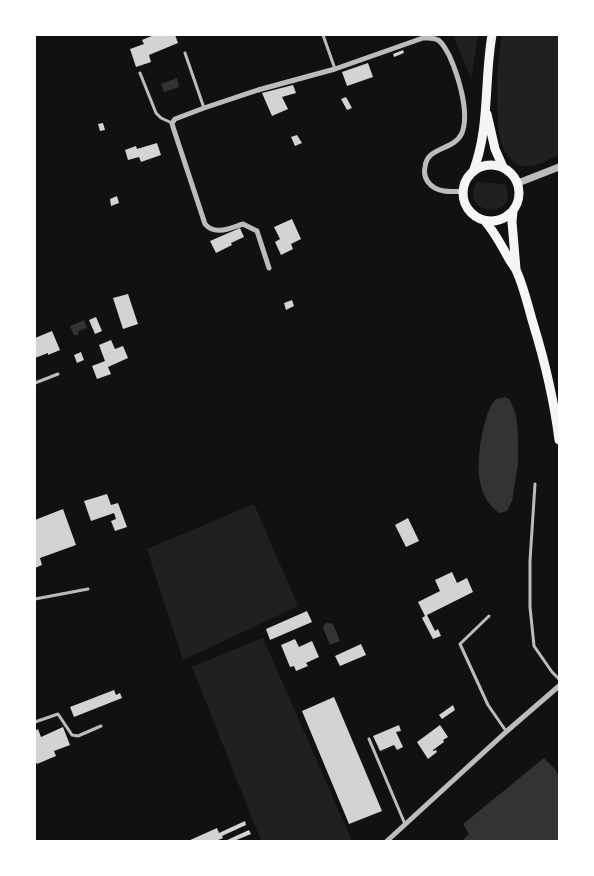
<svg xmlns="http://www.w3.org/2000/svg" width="594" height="876" viewBox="0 0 594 876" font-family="Arial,sans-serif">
  <rect width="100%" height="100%" fill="#111"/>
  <!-- green -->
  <path fill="#202020" d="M453 35H478L471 79Z
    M502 35H559V154C548 160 533 170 519 165 509 161 502 149 500 138 498 132 498 126 498 119 496 91 497 63 502 35Z
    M477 182 505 184C521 221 457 216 477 182Z
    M254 504 298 606 183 660 147 549Z
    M263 638 352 841H261L192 667Z"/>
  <!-- water -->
  <path fill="#333" d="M177 78 179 87 164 92 161 84Z
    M84 320 87 328 79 331 78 335H74L70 326Z
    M506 397 510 400 516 415 518 436V464L512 501 507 511 499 513C474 495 477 461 482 434 484 426 486 416 490 408 491 405 494 402 496 399Z
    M327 623H329L333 624 340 641 330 645 323 628 324 625Z
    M544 758 556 770 559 778V841H462L469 834 463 824Z"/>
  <!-- building -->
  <path fill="#d3d3d3" d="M154 35H175L178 43 149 55 151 62 136 67 130 49 144 44 142 40Z
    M403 50 404 53 394 57 393 54Z
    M368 63 373 77 347 86 342 72Z
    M293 85 296 93 282 97 288 109 272 116 262 93Z
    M346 97 352 108 347 110 341 99Z
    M103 123 105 130 100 131 98 124Z
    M297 135 302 143 295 146 291 137Z
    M157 143 161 155 141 162 139 157 128 160 125 150 136 146 137 149Z
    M117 196 119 203 111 206 110 199Z
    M292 219 301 239 291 244 293 249 281 255 275 242 280 239 274 227Z
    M240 228 244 237 231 243 232 245 216 253 210 241Z
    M128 294 138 324 123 329 113 298Z
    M292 300 294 306 286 310 284 303Z
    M96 317 102 331 95 334 89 320Z
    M52 331 60 350 48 355V353L35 358V338Z
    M111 340 115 349 123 346 128 358 108 367 111 374 97 379 92 366 105 361 99 345Z
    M81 352 84 360 77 363 74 355Z
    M107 494 111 505 118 503 127 527 115 531 111 521 116 519 114 513 91 521 84 501Z
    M63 509 76 545 40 558 42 565 35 568V520Z
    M408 518 419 541 406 547 395 525Z
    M452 572 457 583 467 578 473 592 427 615 435 631 438 629 441 636 433 639 422 618 425 616 418 602 440 591 435 580Z
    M307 611 312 622 270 640 266 629Z
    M295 639 299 647 312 641 319 657 306 663 308 666 296 671 294 666 290 667 281 645Z
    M361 644 366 655 340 666 335 656Z
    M114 690 116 695 120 693 122 698 74 717 70 707Z
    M334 697 382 811 349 824 302 711Z
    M453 705 455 710 442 719 439 715Z
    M399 725 401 731 396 732 403 747 397 750 394 745 380 751 373 736Z
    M440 725 448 737 443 740 444 742 433 750V751L436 750 437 752 428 759 417 742Z
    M63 727 70 745 54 751 56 756 37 764 35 760V731L38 729 41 737Z
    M245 821 246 825 222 836 223 838 216 841H188L217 828 219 833Z
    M249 830 251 834 234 841H225Z"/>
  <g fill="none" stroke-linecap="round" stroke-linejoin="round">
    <!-- service -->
    <path stroke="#bcbcbc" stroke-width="3" d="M323 35 335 69
      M185 53 204 108
      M140 73 156 113 161 118 172 123
      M35 383 58 374
      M535 484 530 561V607L534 646 552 672 559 679
      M35 599 88 589
      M489 616 460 644 488 705 506 731
      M35 722 58 714 72 735 78 736 101 726
      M369 739 405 824"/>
    <!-- minor -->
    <path stroke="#bcbcbc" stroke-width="5" d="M269 268 257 231 243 224C230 228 215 236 205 224L173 127 172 123 175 119 204 108 258 90 335 69 423 38C428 38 433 37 438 40 443 43 446 50 449 55 458 75 470 112 462 133 454 151 427 146 425 167 424 172 425 178 428 182 436 193 451 192 463 191
      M387 841 507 731 559 686"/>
    <!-- tertiary -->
    <path stroke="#bcbcbc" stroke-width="7" d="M518 183 559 167"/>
    <!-- primary -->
    <path stroke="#f5f5f5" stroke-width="9" d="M487 114 495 149 503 167
      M463 193a28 28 0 1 1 56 0a28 28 0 1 1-56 0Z
      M473 172C490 128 484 81 492 35
      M513 211 512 222 516 269
      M484 220C495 232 501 245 509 259 511 263 515 267 517 272 524 288 528 306 533 323 545 362 554 400 559 440"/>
  </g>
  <!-- border -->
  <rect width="594" height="876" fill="none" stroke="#ffffff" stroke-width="72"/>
</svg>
